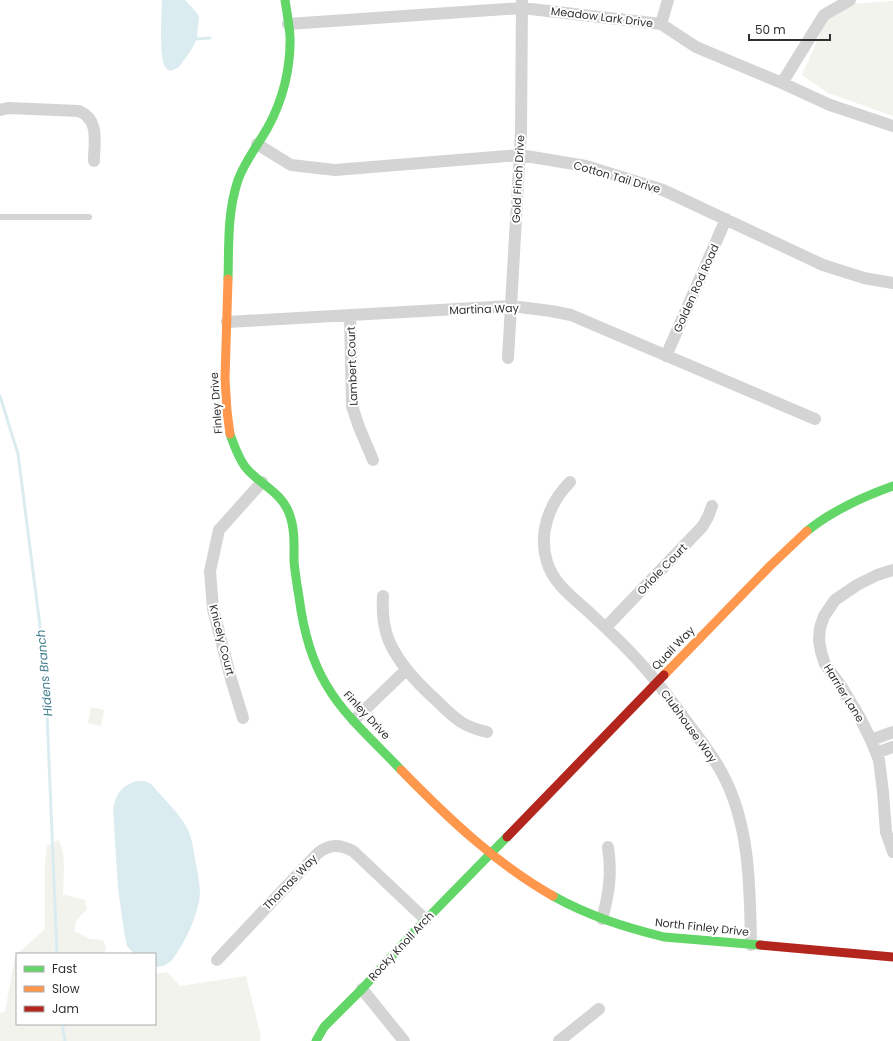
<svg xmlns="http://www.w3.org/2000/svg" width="893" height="1041" viewBox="0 0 893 1041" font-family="Poppins,sans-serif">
  <rect width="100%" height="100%" fill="#fff"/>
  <!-- green -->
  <path fill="#f1f3ec" d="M893 1V116L828 93 802 75 826 21 853 4Z
    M91 707 104 710 101 726 88 723Z
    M59 840 63 852 64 868 63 894 85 900 87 909 76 921 74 931 90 939 103 940 106 947 104 954H17L45 929V862L47 846Z
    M17 954V1024H155V974L167 972 180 986 246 976 261 1037 260 1041H0V1013L5 1012 15 956Z"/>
  <!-- water -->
  <path fill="#dbecf1" d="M162 0H185L197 13 199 17 197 37 195 43 190 52 179 67 171 71C169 70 167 70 166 68 158 59 162 13 162 0Z
    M136 781H145L151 784C162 797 178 812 186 826 192 836 193 848 195 858 197 870 200 883 200 894 199 909 190 931 183 943 175 956 171 967 155 967V954H134L127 946 125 937 118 889 113 809C117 792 121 787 136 781Z"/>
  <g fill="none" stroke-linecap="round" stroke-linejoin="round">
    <!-- stream -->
    <path stroke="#dbecf1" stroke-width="3" d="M196 39 210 38
      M0 396 18 454 45 665 57 954
      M62 1024 65 1041"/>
    <!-- lane -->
    <path stroke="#d4d4d4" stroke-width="6" d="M0 217H89"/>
    <!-- street -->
    <path stroke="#d4d4d4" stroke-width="12" d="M288 24 522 8 661 24 696 47 782 83 830 105 893 126
      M661 24 668 0
      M782 83 824 15 850 0
      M0 110 8 108 79 111C100 120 94 142 94 161
      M257 144 291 165 335 170 520 155 586 166 663 190 823 265 864 278 893 283
      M350 315 352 406 359 427 373 460
      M227 322 511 306 551 311 571 315 815 419
      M666 356 726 219
      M508 358 521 132 522 1
      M570 482C549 503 538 534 547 562 554 585 575 599 592 615 606 628 620 641 633 655 654 677 672 701 690 726 701 741 713 756 722 773 750 824 750 888 751 945
      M893 570 877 575 857 585 835 600 824 616 820 628 819 640 821 652 825 664 843 689 859 716 871 740 879 760 883 792 886 832 893 852
      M383 596C382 611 383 626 389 641 399 664 417 683 436 700 444 708 452 716 461 722 469 727 478 730 487 732
      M606 627 702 527 708 517 712 506
      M243 718 231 679 213 609 210 571 219 530 262 482
      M354 720 406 670
      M871 740 893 732
      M876 753 893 747
      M602 919C609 894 612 873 608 847
      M217 960 318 853C330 844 339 844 353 851L426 920
      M362 989 404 1041
      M559 1041 599 1009"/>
    <!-- fast -->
    <path stroke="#63d668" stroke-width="9" d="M228 279C229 246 227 213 238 180 245 161 258 145 268 127 283 100 291 67 290 36 289 24 287 12 285 0
      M230 434C234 445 239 460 247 469 261 485 281 492 289 513 295 528 294 545 294 561 295 573 297 585 299 597 303 628 311 660 327 686 345 717 377 744 401 770
      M807 531C833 510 862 497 893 486
      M553 896C589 916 624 927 664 937L760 945
      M316 1041 324 1027 362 989 414 932 507 837"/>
    <!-- slow -->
    <path stroke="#ff974d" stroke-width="9" d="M228 279 225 379 227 411 230 434
      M664 675 770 566 807 531
      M401 770C447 817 496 864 553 896"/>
    <!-- jam -->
    <path stroke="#b3261e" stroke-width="9" d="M507 837 664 675
      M760 945 893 957"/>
  </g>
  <g text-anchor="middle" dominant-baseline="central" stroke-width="4" stroke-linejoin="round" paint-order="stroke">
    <!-- street labels -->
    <g font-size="11" fill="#303030" stroke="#fff">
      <text transform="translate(602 17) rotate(7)">Meadow Lark Drive</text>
      <text transform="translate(617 177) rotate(16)">Cotton Tail Drive</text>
      <text transform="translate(518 179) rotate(-87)">Gold Finch Drive</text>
      <text transform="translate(696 288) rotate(-66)">Golden Rod Road</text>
      <text transform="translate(484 309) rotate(-2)">Martina Way</text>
      <text transform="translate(352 366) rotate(-92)">Lambert Court</text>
      <text transform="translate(216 403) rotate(-94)">Finley Drive</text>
      <text transform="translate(662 569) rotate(-46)">Oriole Court</text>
      <text transform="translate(222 640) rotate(76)">Knicely Court</text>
      <text transform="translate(673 648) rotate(-46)">Quail Way</text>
      <text transform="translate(844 693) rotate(58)">Harrier Lane</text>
      <text transform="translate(367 715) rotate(47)">Finley Drive</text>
      <text transform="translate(689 726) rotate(54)">Clubhouse Way</text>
      <text transform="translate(290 882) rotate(-46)">Thomas Way</text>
      <text transform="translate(702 927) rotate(6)">North Finley Drive</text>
      <text transform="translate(401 946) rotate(-47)">Rocky Knoll Arch</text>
    </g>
    <!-- water labels -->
    <g font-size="12" font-style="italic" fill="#417e8f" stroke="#fff">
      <text transform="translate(44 673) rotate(-95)">Hidens Branch</text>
    </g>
  </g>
  <!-- legend -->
  <rect x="16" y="953" width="140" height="72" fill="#ffffff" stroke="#acacac"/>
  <rect x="24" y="966" width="20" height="6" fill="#63d668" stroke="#acacac"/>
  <text x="52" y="973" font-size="12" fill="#303030">Fast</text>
  <rect x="24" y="986" width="20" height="6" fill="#ff974d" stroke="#acacac"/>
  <text x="52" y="993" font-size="12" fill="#303030">Slow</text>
  <rect x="24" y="1006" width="20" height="6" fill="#b3261e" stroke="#acacac"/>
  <text x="52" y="1013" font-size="12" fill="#303030">Jam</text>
  <!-- scale -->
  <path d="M749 34v6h81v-6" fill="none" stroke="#303030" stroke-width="2"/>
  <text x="755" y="34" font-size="12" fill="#303030" stroke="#ffffff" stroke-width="3" paint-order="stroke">50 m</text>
</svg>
